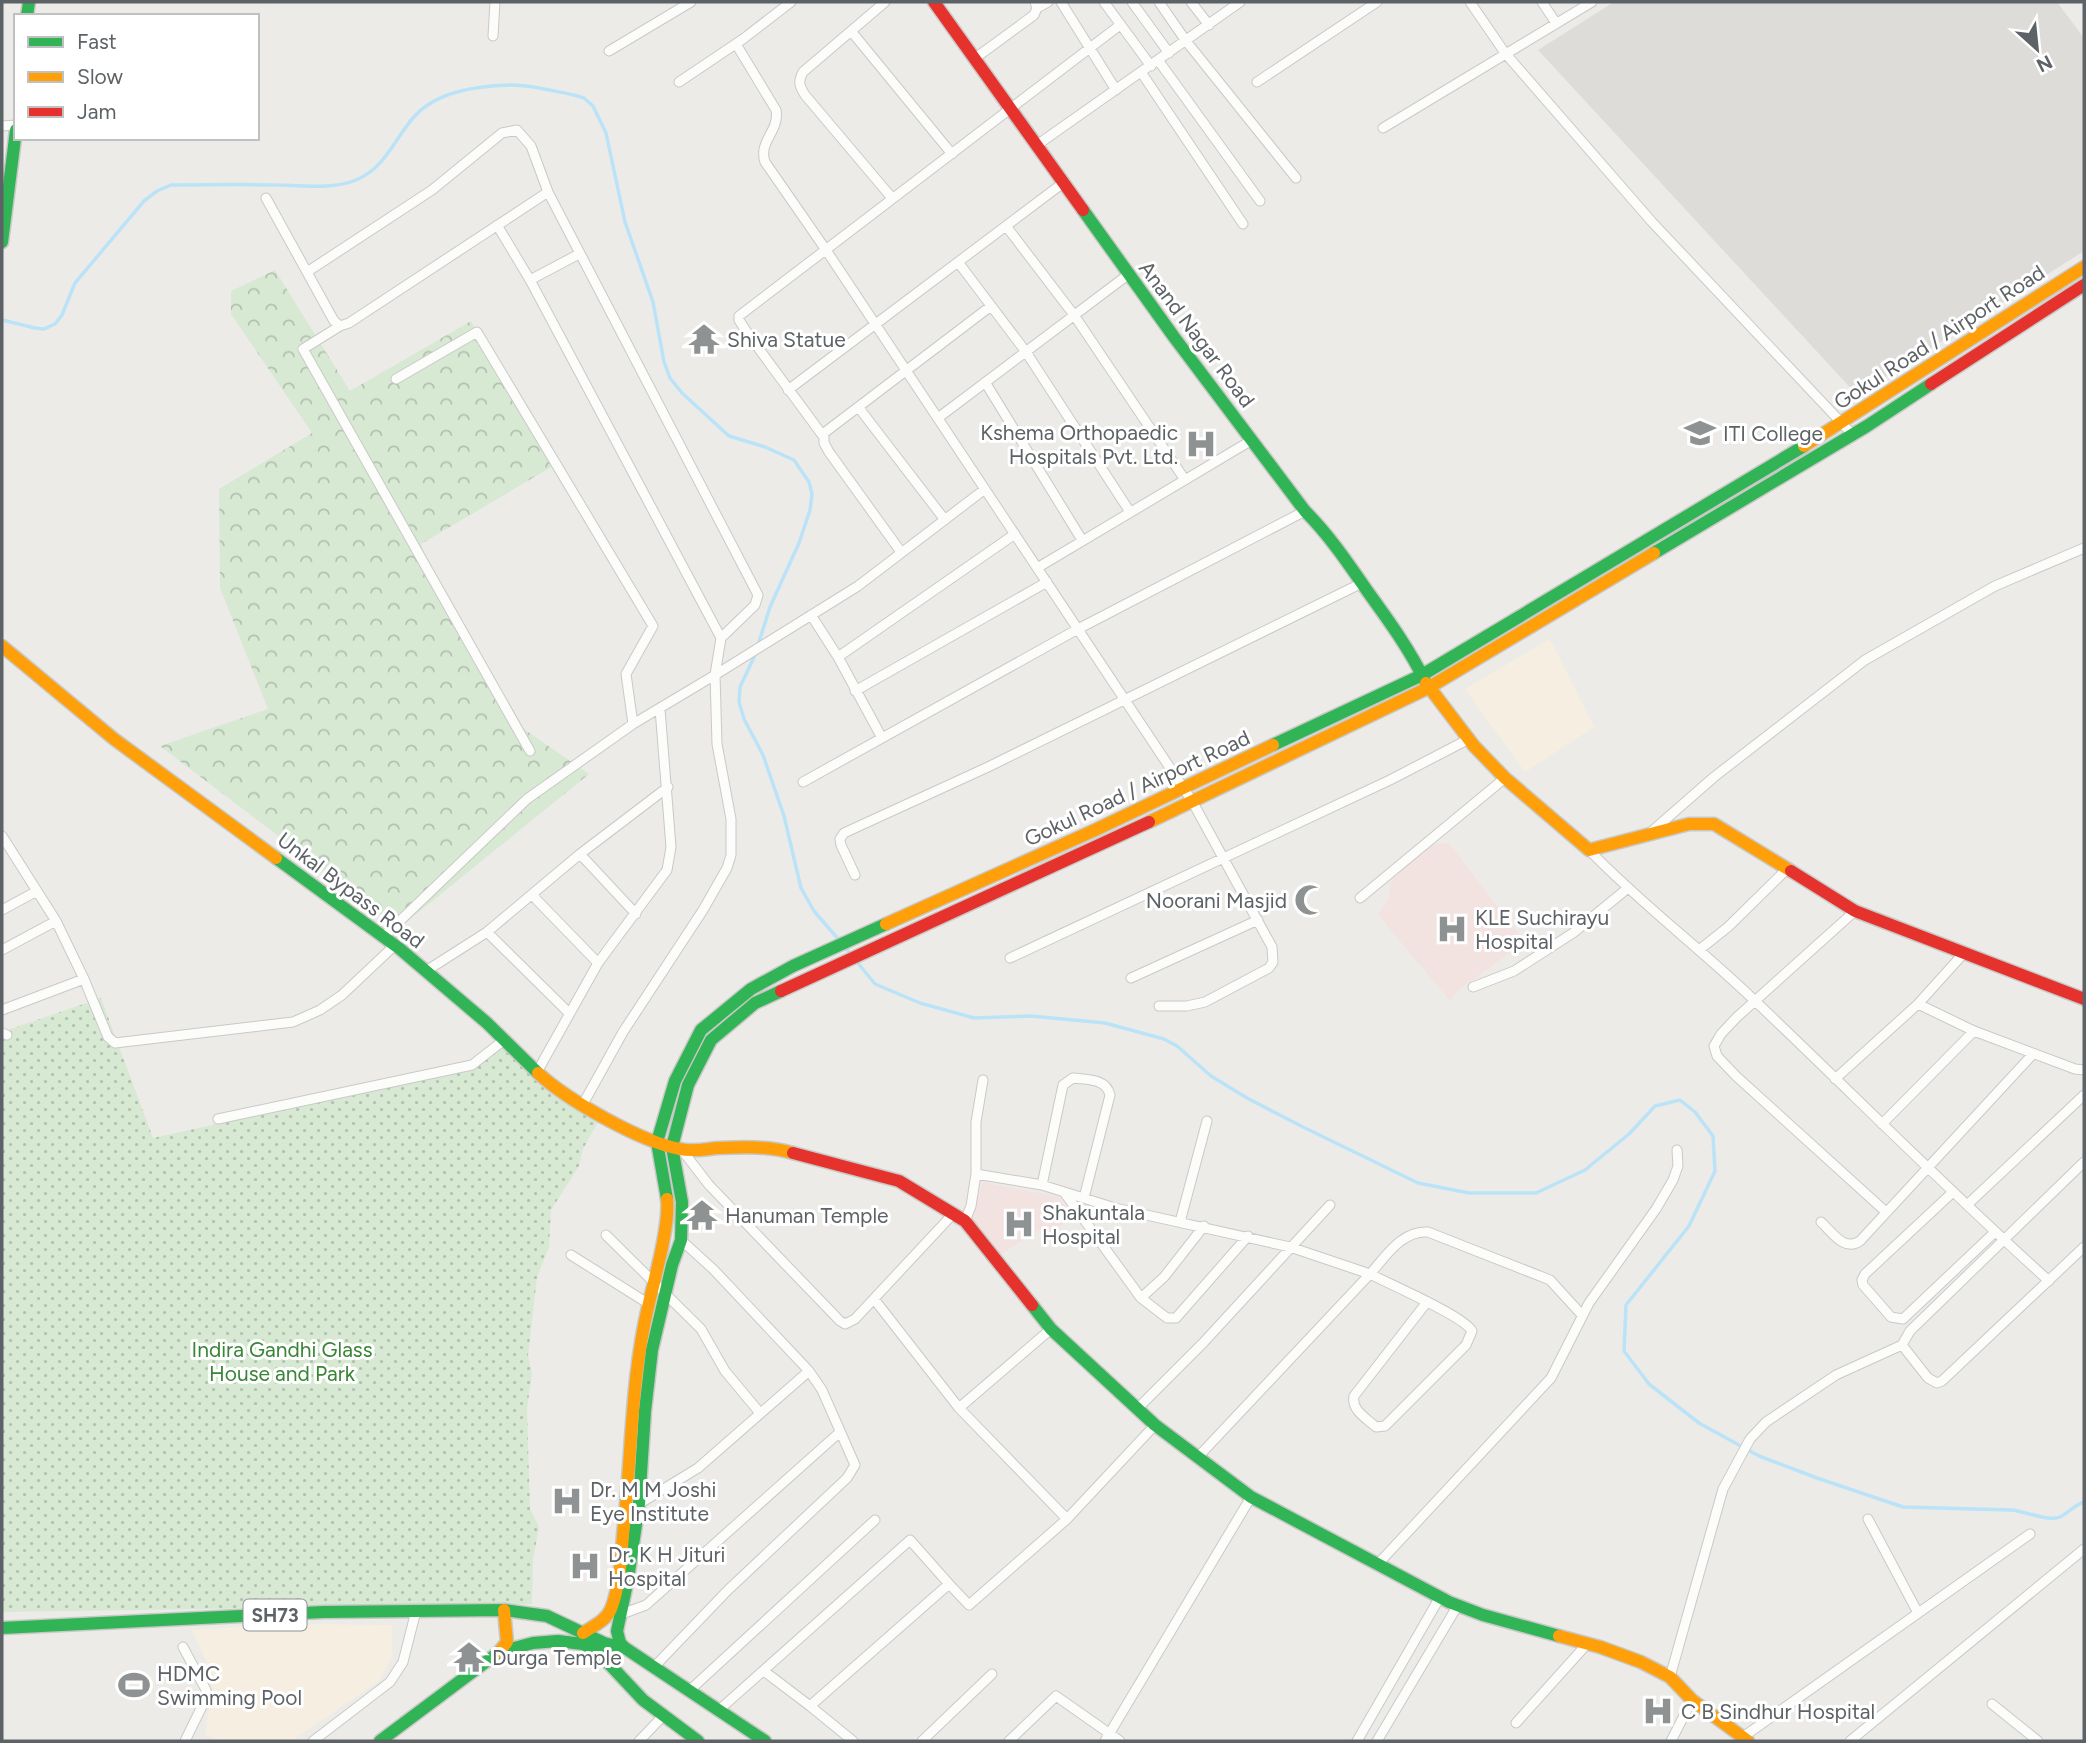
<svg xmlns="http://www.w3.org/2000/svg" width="2086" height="1743" viewBox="0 0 2086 1743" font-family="Figtree,sans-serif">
  <defs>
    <pattern id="green-dots" width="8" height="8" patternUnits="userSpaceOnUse" patternTransform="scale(1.75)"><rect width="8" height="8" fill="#d7e9d3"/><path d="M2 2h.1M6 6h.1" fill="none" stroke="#b2c0af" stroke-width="1.8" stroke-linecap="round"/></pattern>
    <pattern id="forest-crowns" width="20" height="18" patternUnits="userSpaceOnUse" patternTransform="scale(1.75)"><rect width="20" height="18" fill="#d7e9d3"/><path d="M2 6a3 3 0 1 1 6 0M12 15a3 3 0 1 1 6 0" fill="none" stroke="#b2c0af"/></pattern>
  </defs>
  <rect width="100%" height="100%" fill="#edebe7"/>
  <!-- commercial -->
  <path fill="#f6efe1" d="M1550 639 1594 727 1525 772 1465 689Z
    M287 1624 392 1625V1657L379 1681 291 1741H223L205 1735 212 1691 206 1660 192 1630Z"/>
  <!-- industrial -->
  <path fill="#dedcd9" d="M1614 2H2057L2084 38V251L1857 395 1538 50Z"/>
  <!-- medical -->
  <path fill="#f2e3e1" d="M1449 843 1525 942 1456 992 1450 1001 1378 915 1389 898 1391 881 1428 845Z
    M982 1182 1059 1197 1073 1216 1045 1238 1039 1230 997 1257 972 1219Z"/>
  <!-- green -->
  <path fill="url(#green-dots)" d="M101 998 153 1138 478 1067 501 1046 576 1109 599 1120 583 1149 579 1166 551 1210 549 1247 537 1277 528 1356 532 1373 527 1409 530 1509 539 1527 533 1559 532 1604 2 1612V1032Z"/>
  <!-- forest -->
  <path fill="url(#forest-crowns)" d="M275 270 350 391 471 321 553 466 421 544 426 557 512 721 589 774 399 928 160 746 268 709 220 588 219 489 312 433 231 314V291Z"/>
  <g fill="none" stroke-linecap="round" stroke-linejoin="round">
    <!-- stream -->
    <path stroke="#bbe3f8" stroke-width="3.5" d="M2 320 35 328 44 329 55 324 62 315 75 283 144 201 157 191 171 185C206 185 242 184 277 185 304 185 331 190 356 180 385 168 394 140 413 118 436 91 477 86 511 85 531 85 554 91 574 95L584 98 593 106 606 133 625 222 653 302 664 362 670 378 682 393 729 436 765 447 794 460 809 482 812 494 810 510 799 543 770 607 758 645
      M756 653 740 687 739 702 744 719 763 755 784 816 801 888 814 911 839 940
      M844 946 875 984 920 1003 974 1018 1031 1016 1105 1023 1164 1039 1177 1046 1211 1076 1247 1098 1303 1127 1418 1183 1469 1193H1536L1585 1170 1629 1134 1655 1106 1680 1100 1695 1112 1713 1136 1715 1171 1689 1226 1626 1305 1624 1351 1649 1384 1699 1423 1759 1456 1817 1478 1903 1507 2011 1510C2024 1511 2049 1522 2060 1517 2069 1512 2075 1505 2084 1502"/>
    <defs>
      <path id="street" d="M885 2 803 72C798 81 799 86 805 95L892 198
        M1061 2 1116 90
        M1104 2 1151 66
        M1132 2 1169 53
        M1159 2 1186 41 1296 178
        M1191 2 1209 25
        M1470 2 1505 53 1652 222 1853 435
        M1542 2 1556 23
        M1037 8 1048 2
        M851 31 952 154
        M493 36 495 2
        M736 44 776 110C780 131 758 141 765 162L826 250 1192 801 1272 947 1273 962 1269 968 1205 1002 1187 1006H1159
        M609 51 691 2
        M974 59 1034 15 1037 8 1035 2
        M1158 60 1260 201
        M1141 72 1243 224
        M679 82 743 39 791 2
        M1257 82 1377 2
        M2 126 16 125
        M1383 128 1592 2
        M1037 145 1240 2
        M266 198 334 321 340 326 349 323 548 192 758 595 755 605 721 638 715 675 633 724 527 799 383 937
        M497 225 530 280 721 638
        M1006 226 1074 315 1185 480
        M958 262 1026 352 1130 512
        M307 272 432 190 502 133 517 130 531 146 548 192
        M530 280 579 254
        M340 326 303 349 530 751
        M396 379 477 332 653 626 626 674 633 724
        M985 382 1082 540
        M788 390 1063 183
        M859 408 945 520
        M938 418 1129 274
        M823 436 748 334 739 320V316L1120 25
        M901 552 829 452 824 443V433L991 306
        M1037 568 1252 440
        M811 615 838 657 882 738
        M838 657 1015 534
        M855 691 1047 582
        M803 782 1078 629 1305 511
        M1650 833 1714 777 1865 660 1995 586 2084 548
        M2 836 56 921 84 979 108 1037 115 1043 293 1022 320 1010 342 995 395 945
        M1589 850C1640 903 1700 948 1753 999 1852 1093 1948 1190 2049 1281
        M580 854 636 914
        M855 875 841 845 840 839 844 833 988 767 1362 583
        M532 895 598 963
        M1360 898 1505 778
        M2 910 37 891
        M1855 911 1737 1017 1721 1034 1714 1046 1717 1056 1736 1076 1886 1212
        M487 932 569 1013
        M2 950 56 921
        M1699 950 1728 927 1788 868
        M1010 958 1390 780 1469 739
        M426 971 487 932 580 854 668 787
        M1131 978 1258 920
        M1473 987 1514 971 1573 933 1628 888
        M1918 1004 1974 1031 2075 1069 2084 1070
        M2 1010 84 979
        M2 1033 7 1035
        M537 1072 598 963 667 870 671 847 660 709
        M1835 1079 1918 1004 1964 953
        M583 1104 623 1032 703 910 727 868 731 855V819L717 744 715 675 858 586 985 489
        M218 1119 472 1065 504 1040
        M1882 1124 1974 1031
        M682 1150 709 1185 840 1321 845 1324 855 1319 953 1214
        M2084 1162 1910 1331 1902 1345 1928 1378 1937 1383 1942 1381 2084 1247
        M976 1174V1122L983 1080
        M1042 1185 1063 1085 1073 1078C1087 1080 1106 1078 1110 1095L1084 1198
        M1064 1192 1141 1298
        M1953 1192 1865 1274 1862 1280 1863 1285 1891 1317 1903 1319 1995 1232
        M1967 1205 2084 1095
        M965 1221 971 1206 976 1174 1042 1185 1115 1208 1290 1247 1370 1274C1386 1256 1402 1230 1428 1232L1550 1280 1582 1315
        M1180 1222 1207 1121
        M1821 1222C1832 1232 1844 1252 1860 1241L2033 1054
        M1204 1226 1164 1277 1141 1298 1167 1318H1176L1248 1236
        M606 1235 701 1329 725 1371 760 1413
        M571 1255 649 1304
        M874 1299 959 1408 1067 1519
        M959 1408 1051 1329
        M1137 1409 1203 1343 1330 1205
        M1197 1458 1370 1274C1389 1284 1464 1316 1472 1331L1466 1345 1385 1426 1376 1427C1366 1418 1351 1410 1354 1396L1427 1302
        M639 1504 698 1468 809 1371
        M1868 1519 1918 1613
        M1377 1565 1551 1378 1589 1303 1656 1209 1673 1180 1678 1166 1677 1150
        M619 1615 646 1605 840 1432
        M183 1647 206 1690 207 1696 185 1741
        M654 1667 728 1590 847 1478 855 1465 822 1390 809 1371 713 1269 681 1240
        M764 1671 810 1706 949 1584 969 1605 1067 1519 1155 1425
        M1670 1677 1723 1489 1750 1439 1766 1422 1836 1375 1902 1345
        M690 1690 875 1520
        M1992 1704 2038 1741
        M810 1706 853 1741
        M719 1710 910 1540 949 1584
        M1516 1723 1587 1644
        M1743 1737 2030 1534
        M313 1741 390 1682 403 1662 416 1611
        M639 1741 662 1717
        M922 1741 992 1674
        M1009 1741 1056 1696 1120 1741
        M1105 1741 1251 1497
        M1357 1741 1440 1597
        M1377 1741 1458 1605
        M1671 1741 1692 1700
        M1850 1741 2084 1549"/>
      <path id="fast" d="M27 16 29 2
        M1083 210 1174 337 1305 511C1329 535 1348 563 1368 592 1389 621 1410 650 1426 683
        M2 242 16 130
        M1654 553 1867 426 1931 384
        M1273 745 1422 675 1804 446
        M276 858 400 949 487 1023 538 1073
        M667 1199 657 1142 675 1081 701 1030 751 989 793 966 886 924
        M1032 1305 1051 1329 1155 1425 1251 1497 1449 1602 1483 1615 1559 1636
        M2 1628 323 1612 504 1610 547 1616 604 1643 625 1648 765 1741
        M625 1648 620 1643 617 1631 628 1579 639 1504 645 1411 652 1350 672 1265 681 1240 682 1202 672 1147 688 1085 711 1040 755 1003 781 991
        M380 1741 499 1652 533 1643 558 1641 583 1644 598 1652 643 1700 698 1741"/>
      <path id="slow" d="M1804 446 2084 267
        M2 646 114 739 276 858
        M1426 683 1474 746 1505 778 1589 850 1689 824H1714L1791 871
        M1149 822 1428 688 1654 553
        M886 924 1095 830 1273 745
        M538 1073C567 1100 641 1142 680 1149 692 1152 706 1149 718 1148 744 1147 768 1146 793 1153
        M583 1633C593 1626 606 1621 611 1609 621 1584 621 1553 624 1525 632 1451 631 1376 649 1303 655 1277 670 1224 667 1199
        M1559 1636 1600 1647 1641 1662 1670 1677 1692 1700 1748 1741
        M499 1652 507 1642 504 1610"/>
      <path id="jam" d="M934 2 1083 210
        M1931 384 2084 285
        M1791 871 1855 911 2084 999
        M781 991 1149 822
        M793 1153 899 1181 965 1221 1032 1305"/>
    </defs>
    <!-- street casing -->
    <use href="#street" stroke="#c9c9c8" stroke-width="11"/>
    <!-- fast casing -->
    <use href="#fast" stroke="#c8c8c7" stroke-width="15"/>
    <!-- slow casing -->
    <use href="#slow" stroke="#c8c8c7" stroke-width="15"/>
    <!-- jam casing -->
    <use href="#jam" stroke="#c8c8c7" stroke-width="15"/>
    <!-- street -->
    <use href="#street" stroke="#fcfcfb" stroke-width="9"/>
    <!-- fast -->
    <use href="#fast" stroke="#30b455" stroke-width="12"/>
    <!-- slow -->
    <use href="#slow" stroke="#ff9f0a" stroke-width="12"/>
    <!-- jam -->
    <use href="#jam" stroke="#e5322d" stroke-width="12"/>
  </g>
  <!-- icons -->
  <defs>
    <symbol id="temple-bare" viewBox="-9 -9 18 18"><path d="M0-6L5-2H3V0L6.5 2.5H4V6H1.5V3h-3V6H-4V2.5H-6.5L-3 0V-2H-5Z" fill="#8f9293" stroke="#fff" stroke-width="2.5" paint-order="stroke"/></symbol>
    <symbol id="university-bare" viewBox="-9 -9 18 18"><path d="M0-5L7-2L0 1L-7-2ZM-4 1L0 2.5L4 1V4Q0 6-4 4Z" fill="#8f9293" stroke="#fff" stroke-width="2.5" paint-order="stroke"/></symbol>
    <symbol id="hospital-bare" viewBox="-9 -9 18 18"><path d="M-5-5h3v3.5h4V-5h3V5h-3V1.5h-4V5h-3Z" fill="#8f9293" stroke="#fff" stroke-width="2.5" paint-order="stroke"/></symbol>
    <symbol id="mosque-bare" viewBox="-9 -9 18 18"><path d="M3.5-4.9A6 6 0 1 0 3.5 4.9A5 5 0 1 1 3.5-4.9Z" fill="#8f9293" stroke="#fff" stroke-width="2.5" paint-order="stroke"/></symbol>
    <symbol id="stadium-bare" viewBox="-9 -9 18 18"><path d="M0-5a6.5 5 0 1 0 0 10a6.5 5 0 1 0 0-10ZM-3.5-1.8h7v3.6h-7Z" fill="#8f9293" stroke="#fff" stroke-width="2.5" paint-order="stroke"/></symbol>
  </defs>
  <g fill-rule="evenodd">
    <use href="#temple-bare" x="682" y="317" width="44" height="44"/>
    <use href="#university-bare" x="1678" y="411" width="44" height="44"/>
    <use href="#hospital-bare" x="1179" y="422" width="44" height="44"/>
    <use href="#mosque-bare" x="1288" y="878" width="44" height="44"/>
    <use href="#hospital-bare" x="1430" y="907" width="44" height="44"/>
    <use href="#temple-bare" x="680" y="1193" width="44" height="44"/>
    <use href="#hospital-bare" x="997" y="1202" width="44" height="44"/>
    <use href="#hospital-bare" x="545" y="1479" width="44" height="44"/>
    <use href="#hospital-bare" x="563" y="1544" width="44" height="44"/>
    <use href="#temple-bare" x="447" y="1635" width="44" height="44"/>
    <use href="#stadium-bare" x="112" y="1663" width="44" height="44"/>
    <use href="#hospital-bare" x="1636" y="1689" width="44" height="44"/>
  </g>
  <g text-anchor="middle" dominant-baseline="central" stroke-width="6" stroke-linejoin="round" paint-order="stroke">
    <!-- shield labels -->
    <rect fill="#fff" stroke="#8e9194" stroke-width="2" x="243.5" y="1599.5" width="63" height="31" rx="5"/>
    <g font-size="19" font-weight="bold" fill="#5d6266">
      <text x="275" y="1615">SH73</text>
    </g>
    <!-- street labels -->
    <g font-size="21" fill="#5d6266" stroke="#fff">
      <text transform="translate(1197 334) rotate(53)">Anand Nagar Road</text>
      <text transform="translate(1939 337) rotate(-33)">Gokul Road / Airport Road</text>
      <text transform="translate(1137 788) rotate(-25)">Gokul Road / Airport Road</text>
      <text transform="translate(351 890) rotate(37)">Unkal Bypass Road</text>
    </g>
    <!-- poi labels -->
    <g font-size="21" fill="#5d6266" stroke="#fff" text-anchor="start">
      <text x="727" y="339">Shiva Statue</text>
      <text x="1178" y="432" text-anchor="end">Kshema Orthopaedic<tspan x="1178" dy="24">Hospitals Pvt. Ltd.</tspan></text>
      <text x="1723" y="433">ITI College</text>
      <text x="1287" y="900" text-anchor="end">Noorani Masjid</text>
      <text x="1475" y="917">KLE Suchirayu<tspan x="1475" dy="24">Hospital</tspan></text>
      <text x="1042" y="1212">Shakuntala<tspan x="1042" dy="24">Hospital</tspan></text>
      <text x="725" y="1215">Hanuman Temple</text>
      <text x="590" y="1489">Dr. M M Joshi<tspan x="590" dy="24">Eye Institute</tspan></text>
      <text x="608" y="1554">Dr. K H Jituri<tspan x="608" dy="24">Hospital</tspan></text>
      <text x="492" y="1657">Durga Temple</text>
      <text x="157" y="1673">HDMC<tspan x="157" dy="24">Swimming Pool</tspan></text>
      <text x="1681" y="1711">C B Sindhur Hospital</text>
    </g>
    <!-- park labels -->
    <g font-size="21" fill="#388535" stroke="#fff">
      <text x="282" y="1349">Indira Gandhi Glass<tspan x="282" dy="24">House and Park</tspan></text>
    </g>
  </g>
  <!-- border -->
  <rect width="2086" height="1743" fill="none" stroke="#5d6266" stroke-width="7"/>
  <!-- legend -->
  <rect x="14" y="14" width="245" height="126" fill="#ffffff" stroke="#bec0c2" stroke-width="2"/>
  <rect x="28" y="37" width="35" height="10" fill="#30b455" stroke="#bec0c2" stroke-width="2"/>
  <text x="77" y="49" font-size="21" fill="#5d6266">Fast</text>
  <rect x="28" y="72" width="35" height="10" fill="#ff9f0a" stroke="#bec0c2" stroke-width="2"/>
  <text x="77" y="84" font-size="21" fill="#5d6266">Slow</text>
  <rect x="28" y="107" width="35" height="10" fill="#e5322d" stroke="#bec0c2" stroke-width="2"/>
  <text x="77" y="119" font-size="21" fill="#5d6266">Jam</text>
  <!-- north arrow -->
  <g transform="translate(2037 49) rotate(153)" stroke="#ffffff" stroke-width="5" paint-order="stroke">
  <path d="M0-5L12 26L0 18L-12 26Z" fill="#5d6266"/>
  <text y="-10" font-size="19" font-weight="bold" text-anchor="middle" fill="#5d6266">N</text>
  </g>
</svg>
